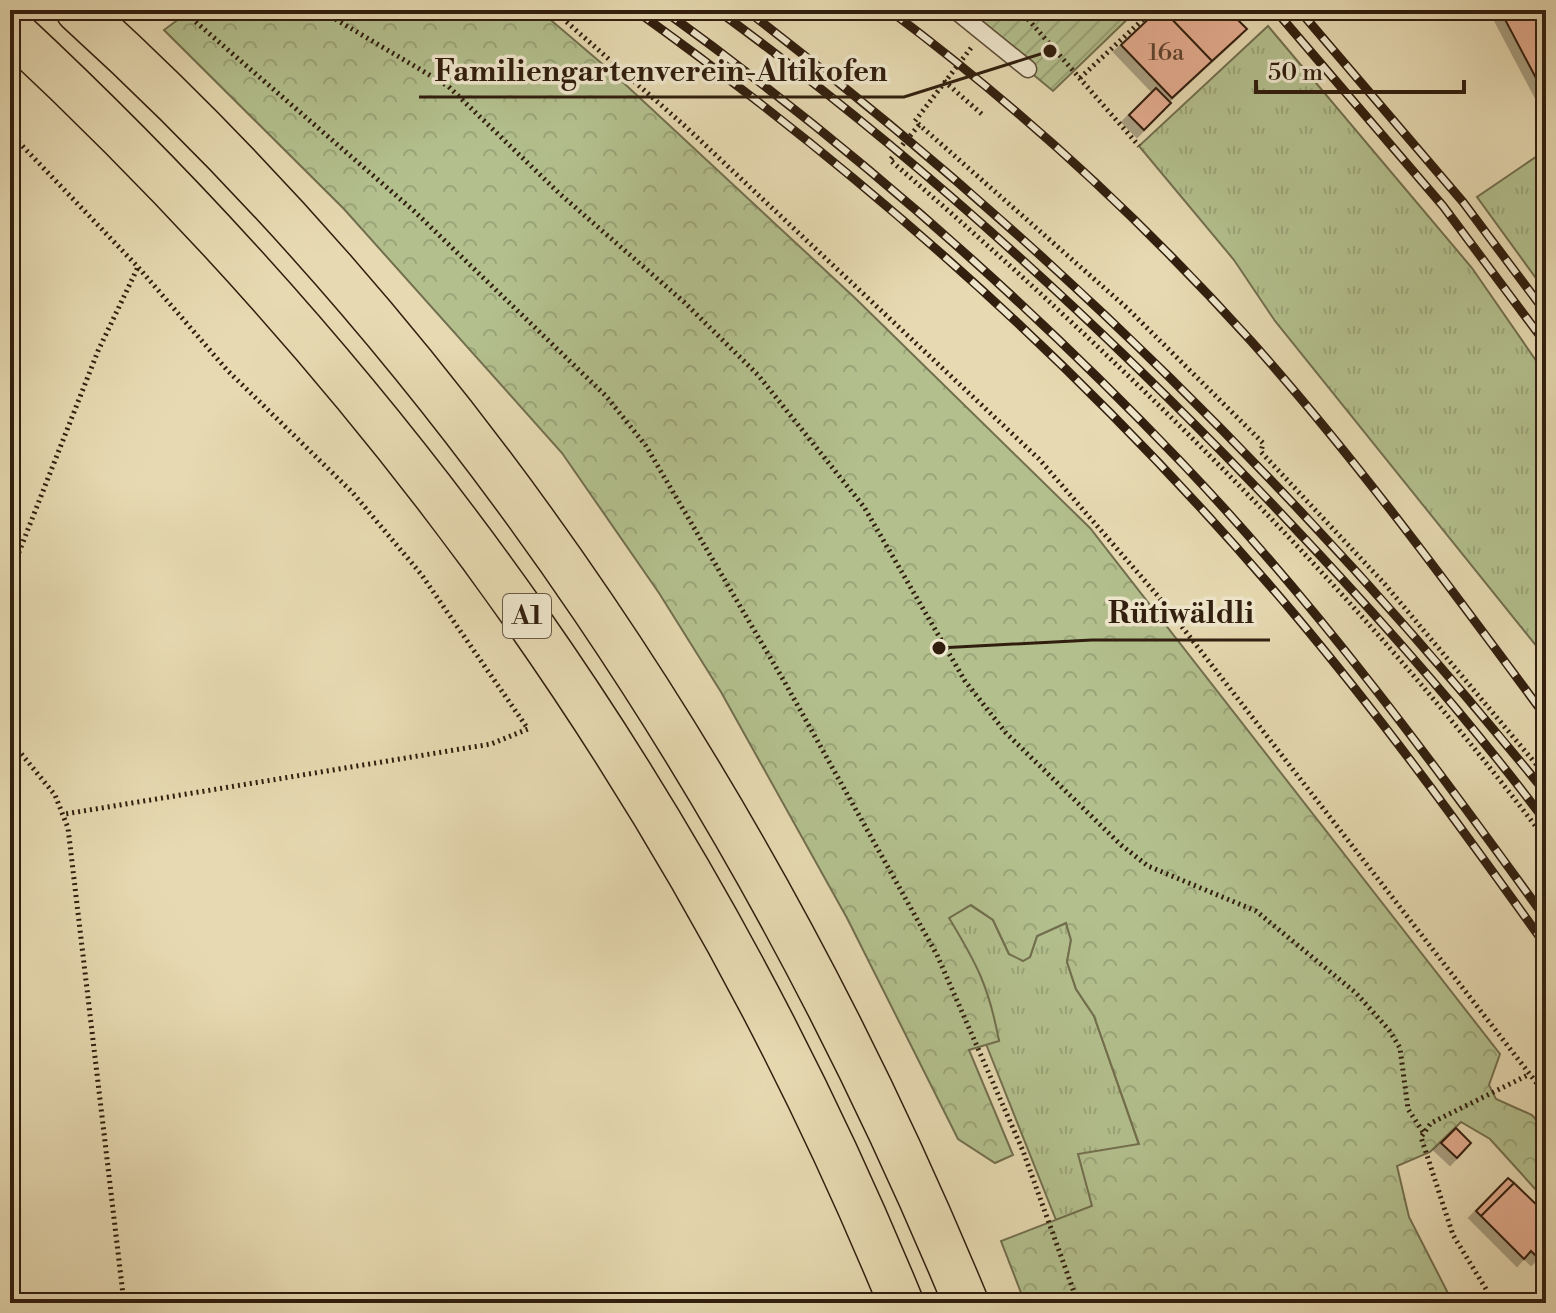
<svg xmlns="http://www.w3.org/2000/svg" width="1556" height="1313" viewBox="0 0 1556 1313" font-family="'Libre Bodoni',serif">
  <defs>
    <pattern id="grass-tufts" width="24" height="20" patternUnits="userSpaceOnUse" patternTransform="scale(2)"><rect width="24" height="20" fill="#b3c08e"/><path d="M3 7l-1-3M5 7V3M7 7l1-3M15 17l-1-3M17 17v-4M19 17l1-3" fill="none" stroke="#9aa579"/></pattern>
    <pattern id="forest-crowns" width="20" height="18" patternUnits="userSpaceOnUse" patternTransform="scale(2)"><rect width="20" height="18" fill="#b3c08e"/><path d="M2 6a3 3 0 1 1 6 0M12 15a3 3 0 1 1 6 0" fill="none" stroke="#9aa579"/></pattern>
    <pattern id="garden-furrows" width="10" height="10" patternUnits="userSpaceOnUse" patternTransform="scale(2)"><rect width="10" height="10" fill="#b3c08e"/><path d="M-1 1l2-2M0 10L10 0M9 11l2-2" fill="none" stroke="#9aa579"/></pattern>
    <filter id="shadow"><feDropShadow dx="-7" dy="7" stdDeviation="0" flood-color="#0004"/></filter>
  </defs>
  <rect width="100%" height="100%" fill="#e7dab2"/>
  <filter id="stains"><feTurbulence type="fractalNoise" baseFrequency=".0025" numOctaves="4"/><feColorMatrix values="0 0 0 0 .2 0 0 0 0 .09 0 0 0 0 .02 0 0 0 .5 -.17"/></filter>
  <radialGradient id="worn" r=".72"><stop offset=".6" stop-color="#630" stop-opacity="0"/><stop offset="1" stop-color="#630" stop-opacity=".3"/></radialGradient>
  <!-- grass -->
  <path fill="url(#grass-tufts)" stroke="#726f4e" stroke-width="2" d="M1268 26 1472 268 1546 375V658L1275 321 1234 260 1139 146Z
    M1546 150V292L1477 197Z
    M970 905 993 920 1009 954 1030 957 1037 936 1066 923 1071 940 1067 962 1076 989 1094 1016 1139 1145 1092 1206 1056 1220 986 1044 999 1040 949 918Z"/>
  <!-- forest -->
  <path fill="url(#forest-crowns)" stroke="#726f4e" stroke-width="2" d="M191 10H539L613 73 855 298 1090 528 1500 1054 1489 1085 1496 1099 1532 1115 1546 1131V1201L1490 1139 1461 1122 1430 1152 1397 1166 1409 1217 1453 1303H1025L1001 1241 1092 1206 1078 1154 1139 1144 1094 1016 1076 989 1067 962 1071 940 1066 923 1037 936 1030 957 1023 961 1009 954 993 920 971 905 949 918C977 964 989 987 999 1041L969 1050 1013 1155 995 1163 958 1139 847 918 721 692 659 593 562 453 344 209 164 30Z"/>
  <!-- garden -->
  <path fill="url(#garden-furrows)" stroke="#726f4e" stroke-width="2" d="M955 10H1137L1053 91Z"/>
  <!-- building -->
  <path fill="#e6ae91" stroke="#311e0e" stroke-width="2" filter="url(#shadow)" d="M1158 10H1163L1212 61 1172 98 1121 45Z
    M1163 10H1228L1247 29 1212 61Z
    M1500 10H1546V97Z
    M1156 88 1171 103 1144 130 1129 115Z
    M1456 1128 1471 1143 1457 1158 1441 1143Z
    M1508 1178 1514 1183 1481 1216 1476 1211Z
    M1514 1183 1546 1214V1250L1538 1258 1531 1251 1524 1259 1481 1216Z"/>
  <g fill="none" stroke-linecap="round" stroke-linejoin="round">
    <defs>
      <path id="service" d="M955 10 1028 69"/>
      <path id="motorway" d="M78 10C469 365 765 817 966 1303
        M10 29C400 392 698 809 901 1303"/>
    </defs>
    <!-- service casing -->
    <use href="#service" stroke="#5e4d37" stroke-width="19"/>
    <!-- motorway casing -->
    <use href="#motorway" stroke="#311e0e" stroke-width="47"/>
    <!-- path -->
    <path stroke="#311e0e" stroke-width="5" stroke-dasharray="2 4" stroke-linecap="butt" d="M182 10 414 211 606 396 646 446 784 681 937 955 1023 1151 1078 1303
      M320 10 448 86 561 195 684 302 758 375 864 507 965 681 1006 733 1121 845 1148 866 1256 911 1356 993 1389 1030 1400 1048 1408 1109 1423 1132
      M553 10 686 127 1039 459 1158 596 1546 1095
      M1020 10 1139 146
      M971 48 915 121 1127 308 1263 443 1261 452 1383 582 1546 776
      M1080 78 1153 10
      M944 81 984 116
      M919 125 890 160C1129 366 1355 587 1546 840
      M10 133 138 267 227 370 352 492 421 574 528 729 491 744 65 814
      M10 575 98 351 138 267
      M10 740 55 795 68 828 124 1303
      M1486 1289 1453 1235 1421 1137 1431 1123 1530 1074"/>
    <!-- service -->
    <use href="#service" stroke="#efe7cd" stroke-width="16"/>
    <!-- motorway -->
    <use href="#motorway" stroke="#e7dab2" stroke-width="44"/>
    <defs>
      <path id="rail" d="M635 10C878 184 1102 386 1295 615 1384 721 1466 834 1546 946
        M663 10C850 145 1023 297 1183 464 1317 605 1433 762 1546 919
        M717 10C910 151 1088 313 1254 485 1356 592 1457 703 1546 822
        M746 10C1049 242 1306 497 1546 793
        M889 10C1020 108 1141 219 1251 341 1357 460 1451 589 1546 717
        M1275 10 1443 206 1546 344
        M1299 10 1463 202 1546 313"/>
    </defs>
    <!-- rail casing -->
    <use href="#rail" stroke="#311e0e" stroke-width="9"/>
    <!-- rail -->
    <use href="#rail" stroke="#efe7cd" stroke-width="6" stroke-dasharray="18" stroke-linecap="butt"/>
  </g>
  <g text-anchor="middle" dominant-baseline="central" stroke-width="7" stroke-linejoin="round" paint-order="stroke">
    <!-- number labels -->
    <g font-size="24" fill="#5e422f">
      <text x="1166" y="53">16a</text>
    </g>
    <!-- shield labels -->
    <rect fill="#efe7cd" stroke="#6a5a47" stroke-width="2" x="503" y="594" width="48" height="44" rx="6"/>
    <g font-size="26" font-weight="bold" fill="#311e0e">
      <text x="527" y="616">A1</text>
    </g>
  </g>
  <!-- callouts -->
  <path fill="none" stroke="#311e0e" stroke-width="3" d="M1050 51L904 97H419M939 648L1092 640H1270"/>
  <g fill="#311e0e" stroke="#efe7cd" stroke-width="3">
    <circle cx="1050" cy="51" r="8"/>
    <circle cx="939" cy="648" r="8"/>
  </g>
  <g font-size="30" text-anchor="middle" font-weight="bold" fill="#311e0e" stroke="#efe7cd" stroke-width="7" stroke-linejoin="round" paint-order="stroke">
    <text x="661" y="81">Familiengartenverein-Altikofen</text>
    <text x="1181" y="623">Rütiwäldli</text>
  </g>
  <!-- margin -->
  <rect width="1556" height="1313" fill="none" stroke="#e7dab2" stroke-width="40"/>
  <rect x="12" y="12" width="1532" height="1289" fill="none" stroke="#311e0e" stroke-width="4"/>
  <rect x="20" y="20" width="1516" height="1273" fill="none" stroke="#311e0e" stroke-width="2"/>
  <!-- scale -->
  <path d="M1256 80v12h208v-12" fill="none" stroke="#311e0e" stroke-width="4"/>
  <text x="1268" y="80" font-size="24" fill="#311e0e" stroke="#efe7cd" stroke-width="6" paint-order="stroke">50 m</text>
  <rect width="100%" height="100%" filter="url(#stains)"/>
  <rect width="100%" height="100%" fill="url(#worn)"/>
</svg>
